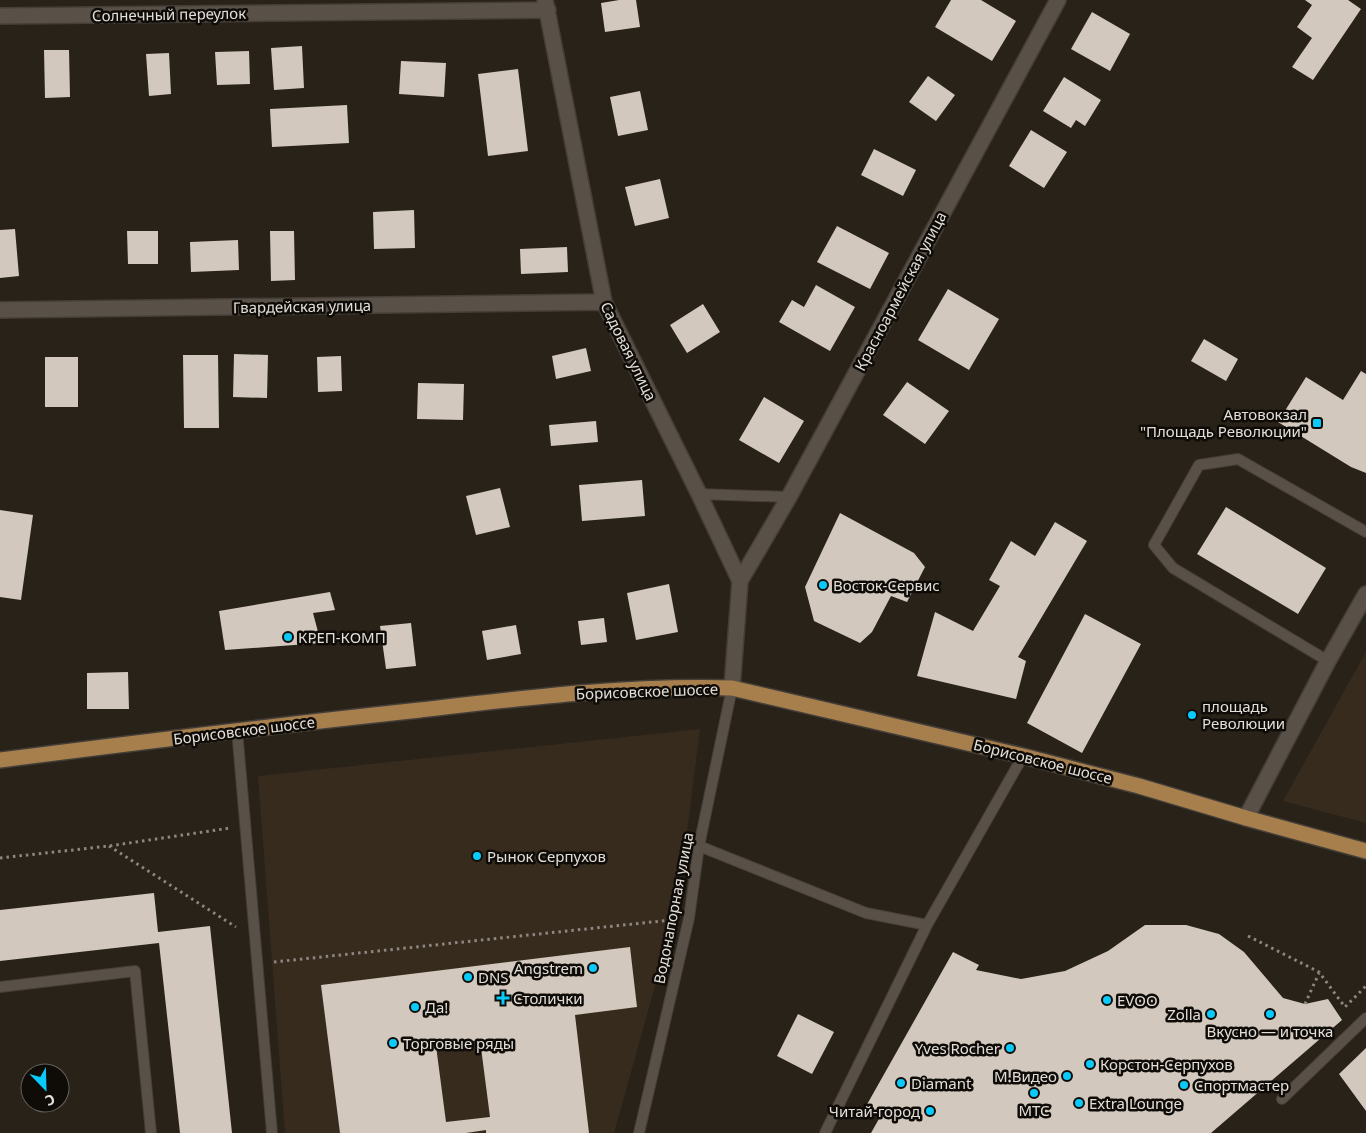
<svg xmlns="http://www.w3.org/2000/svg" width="1366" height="1133" viewBox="0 0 1366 1133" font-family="'Noto Sans',sans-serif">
  <rect width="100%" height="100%" fill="#292219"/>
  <!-- built -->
  <path fill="#372b1e" d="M1366 652V823L1283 801Z
    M700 729 678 904 614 1133H285L258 776Z"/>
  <!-- building -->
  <path fill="#d2c8bd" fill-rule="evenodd" d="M619 0H636L640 27 605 32 601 3Z
    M951 0H981L1016 21 992 61 935 27Z
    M1305 0H1348L1361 9 1313 80 1292 67 1312 38 1297 27 1312 5Z
    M1092 12 1130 34 1110 71 1071 49Z
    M302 46 304 88 274 90 271 48Z
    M44 50H69L70 97 45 98Z
    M249 51 250 84 217 85 215 52Z
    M169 53 171 94 149 96 146 54Z
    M401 61 446 63 444 97 399 94Z
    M518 69 528 151 488 156 478 74Z
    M928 76 955 95 936 121 909 102Z
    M1064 77 1101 100 1085 126 1076 120 1071 128 1043 111Z
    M640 91 648 130 618 136 610 97Z
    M347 105 349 143 272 147 270 109Z
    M1031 130 1067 152 1044 188 1009 166Z
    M874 149 916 170 903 196 861 175Z
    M660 179 669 218 635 226 625 187Z
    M414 210 415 248 374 249 373 212Z
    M837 226 889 253 870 289 817 262Z
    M15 229 19 276 0 278V230Z
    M127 231H158V264H128Z
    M270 231H294L295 280 271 281Z
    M238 240 239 270 191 272 190 242Z
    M567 247 568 272 521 274 520 249Z
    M816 285 855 307 830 351 779 322 792 300 804 307Z
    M948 289 999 319 969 370 918 340Z
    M703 304 720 332 687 353 670 325Z
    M1204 339 1238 359 1226 381 1191 361Z
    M586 348 591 371 556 379 552 356Z
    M234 354 268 355 267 398 233 397Z
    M183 355H218L219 428H184Z
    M341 356 342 391 318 392 317 357Z
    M45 357H78V407H45Z
    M1361 371 1366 374V473L1351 467 1278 422 1306 377 1343 400Z
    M907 382 949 411 925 444 883 415Z
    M418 383 464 384 463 420 417 419Z
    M764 397 804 421 779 463 739 440Z
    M596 421 598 442 551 446 549 425Z
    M642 480 645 516 582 521 579 485Z
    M500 488 510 527 476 535 466 496Z
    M1226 507 1326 568 1298 614 1197 554Z
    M0 510 33 515 21 600 0 597Z
    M840 513 914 553 925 567 907 602 891 596 872 632 860 643 814 621 805 587Z
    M1055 522 1087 541 1018 657 1026 661 1016 699 917 676 935 612 973 631 1000 586 989 580 1011 541 1035 556Z
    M669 584 678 632 636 640 627 593Z
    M330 592 335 610 313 613 321 643 225 650 219 611Z
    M1085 614 1141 644 1082 753 1027 723Z
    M604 618 607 642 581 645 578 621Z
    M411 623 416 666 386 669 380 626Z
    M516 625 521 654 487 660 482 631Z
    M128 672 129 709H87V673Z
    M154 893 158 932 210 926 232 1133H180L159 943 0 961V910Z
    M1145 925H1186L1219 934 1244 952 1283 998 1305 1004 1328 999 1342 1020 1211 1133H871L880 1117 865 1108 953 952 979 965 976 970 1021 979 1065 971 1108 951Z
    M630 947 637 1007 575 1015 589 1133H486V1130L466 1133H340L321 985ZM480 1040 490 1117 446 1122 436 1046Z
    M798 1014 834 1032 812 1074 777 1056Z
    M1366 1048V1111L1339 1074Z"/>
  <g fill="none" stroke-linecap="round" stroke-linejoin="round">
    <defs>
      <path id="lane" d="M699 494 789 497
        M1328 661 1173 568 1154 545 1199 465 1238 459 1366 532
        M237 730 272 1133
        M699 846 866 913 927 925 825 1133
        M927 925 1023 756
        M0 987 135 971 151 1133
        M1282 1099 1366 1018
        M639 1133 689 918 699 846 732 688"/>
      <path id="street" d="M545 0 604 302 699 494 740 581 732 688
        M0 16 548 10
        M0 310 604 302
        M740 581 789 497 1058 0
        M1246 818 1328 661 1366 594"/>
      <path id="primary" d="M0 760C140 742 280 725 420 710 523 698 628 685 732 688L1023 756 1139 786 1246 818 1366 851"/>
    </defs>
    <!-- lane casing -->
    <use href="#lane" stroke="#443e38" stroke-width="12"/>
    <!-- street casing -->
    <use href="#street" stroke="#443e38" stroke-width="18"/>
    <!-- primary casing -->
    <use href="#primary" stroke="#443e38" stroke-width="18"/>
    <!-- path -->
    <path stroke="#8d8780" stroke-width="3" stroke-dasharray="2.5 4" stroke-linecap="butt" d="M109 846 236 927
      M0 858 109 846 230 828
      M1248 936 1319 972 1345 1007 1366 986
      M274 962 671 920
      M1305 1004 1319 973"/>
    <!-- lane -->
    <use href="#lane" stroke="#595147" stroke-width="10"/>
    <!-- street -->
    <use href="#street" stroke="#595147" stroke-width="15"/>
    <!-- primary -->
    <use href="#primary" stroke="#a77f4d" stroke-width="15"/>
  </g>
  <!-- markers -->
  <g fill="#09cafa" stroke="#0f0c08" stroke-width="2">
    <rect x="1312" y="418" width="10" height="10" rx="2.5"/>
    <circle cx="823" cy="585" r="5"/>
    <circle cx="288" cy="637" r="5"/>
    <circle cx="1192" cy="715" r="5"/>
    <circle cx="477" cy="856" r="5"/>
    <circle cx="593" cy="968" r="5"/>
    <circle cx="468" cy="977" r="5"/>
    <path d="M500.5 990.5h5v5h5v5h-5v5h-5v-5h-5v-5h5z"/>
    <circle cx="1107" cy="1000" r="5"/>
    <circle cx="415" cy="1007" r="5"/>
    <circle cx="1211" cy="1014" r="5"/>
    <circle cx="1270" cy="1014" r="5"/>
    <circle cx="393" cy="1043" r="5"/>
    <circle cx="1010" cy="1048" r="5"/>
    <circle cx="1090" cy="1064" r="5"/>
    <circle cx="1067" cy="1076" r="5"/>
    <circle cx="901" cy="1083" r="5"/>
    <circle cx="1184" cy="1085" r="5"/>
    <circle cx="1034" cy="1093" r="5"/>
    <circle cx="1079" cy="1103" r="5"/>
    <circle cx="930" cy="1111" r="5"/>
  </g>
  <g text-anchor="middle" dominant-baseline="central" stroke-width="5" stroke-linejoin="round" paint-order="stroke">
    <!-- street labels -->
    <g font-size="15" fill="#e3ded9" stroke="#0f0c08">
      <text transform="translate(169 14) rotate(-1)">Солнечный переулок</text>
      <text transform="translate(900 291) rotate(-62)">Красноармейская улица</text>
      <text transform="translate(302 306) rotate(-1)">Гвардейская улица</text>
      <text transform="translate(629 351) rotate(64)">Садовая улица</text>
      <text transform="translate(647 691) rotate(-2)">Борисовское шоссе</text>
      <text transform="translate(244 730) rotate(-7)">Борисовское шоссе</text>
      <text transform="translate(1043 761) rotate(14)">Борисовское шоссе</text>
      <text transform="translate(673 908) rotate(-79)">Водонапорная улица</text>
    </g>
    <!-- poi labels -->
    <g font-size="15" fill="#e3ded9" stroke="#0f0c08" text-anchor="start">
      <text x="1307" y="414" text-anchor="end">Автовокзал<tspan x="1307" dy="17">"Площадь Революции"</tspan></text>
      <text x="833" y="585">Восток-Сервис</text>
      <text x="298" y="637">КРЕП-КОМП</text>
      <text x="1202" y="706">площадь<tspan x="1202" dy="17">Революции</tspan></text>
      <text x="487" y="856">Рынок Серпухов</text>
      <text x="583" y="968" text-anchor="end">Angstrem</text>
      <text x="478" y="977">DNS</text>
      <text x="513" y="998">Столички</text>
      <text x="1117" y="1000">EVOO</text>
      <text x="425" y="1007">Да!</text>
      <text x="1201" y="1014" text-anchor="end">Zolla</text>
      <text x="1270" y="1031" text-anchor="middle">Вкусно — и точка</text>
      <text x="403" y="1043">Торговые ряды</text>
      <text x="1000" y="1048" text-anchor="end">Yves Rocher</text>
      <text x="1100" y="1064">Корстон-Серпухов</text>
      <text x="1057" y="1076" text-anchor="end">М.Видео</text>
      <text x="911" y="1083">Diamant</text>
      <text x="1194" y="1085">Спортмастер</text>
      <text x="1089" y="1103">Extra Lounge</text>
      <text x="1034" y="1110" text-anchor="middle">МТС</text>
      <text x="920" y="1111" text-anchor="end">Читай-город</text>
    </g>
  </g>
  <!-- north arrow -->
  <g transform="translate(45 1088) rotate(157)"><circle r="24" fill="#0f0c08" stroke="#64605c"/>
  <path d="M0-4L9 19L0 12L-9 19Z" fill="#09cafa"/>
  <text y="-8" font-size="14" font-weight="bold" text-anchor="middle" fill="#e3ded9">С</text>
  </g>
</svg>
